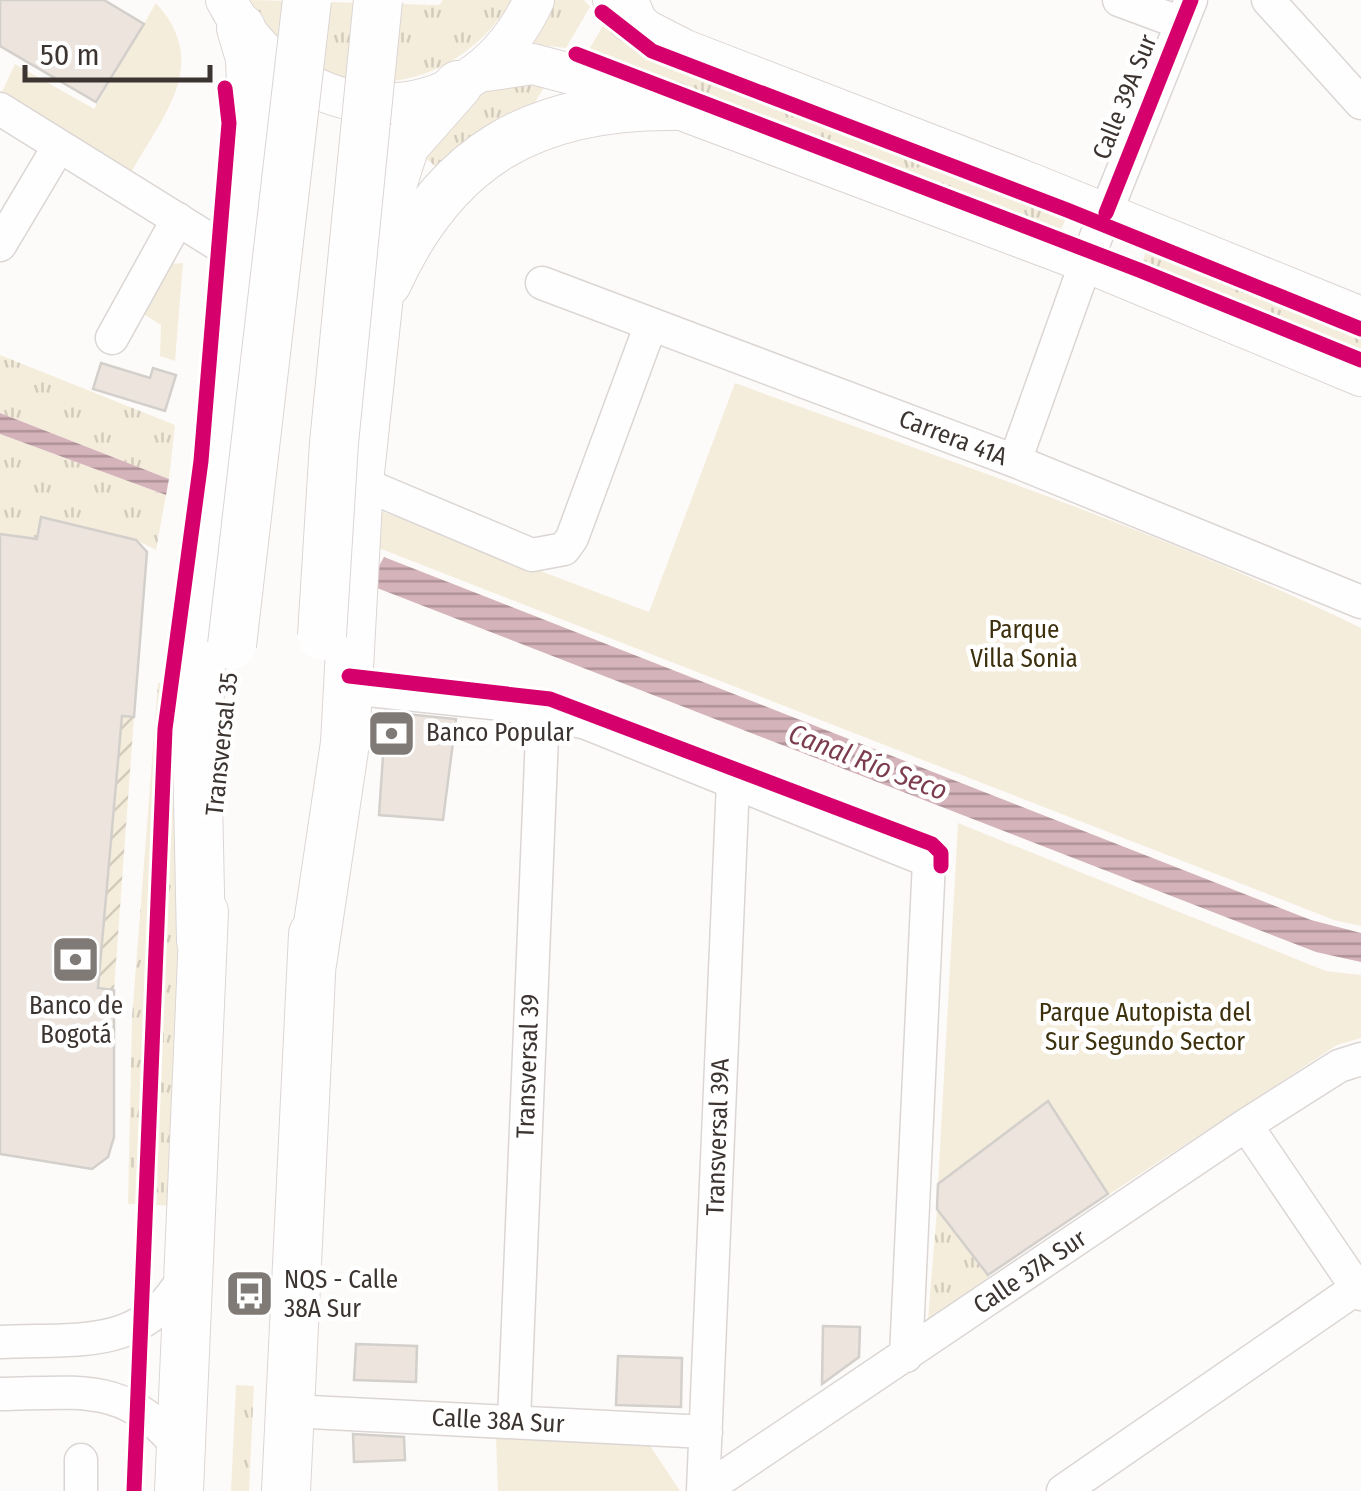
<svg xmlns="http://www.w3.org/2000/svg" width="1361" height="1491" viewBox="0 0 1361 1491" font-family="'Fira Sans Condensed',sans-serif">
  <defs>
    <pattern id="grass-tufts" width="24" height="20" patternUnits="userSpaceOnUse" patternTransform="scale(2.5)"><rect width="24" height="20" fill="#f5eddc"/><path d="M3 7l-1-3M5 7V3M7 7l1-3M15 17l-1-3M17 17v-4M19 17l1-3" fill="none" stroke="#d3ccbd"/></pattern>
    <pattern id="garden-furrows" width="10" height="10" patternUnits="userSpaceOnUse" patternTransform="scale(2.5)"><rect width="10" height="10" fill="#f5eddc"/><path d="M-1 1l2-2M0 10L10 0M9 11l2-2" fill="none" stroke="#d3ccbd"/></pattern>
    <pattern id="water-rules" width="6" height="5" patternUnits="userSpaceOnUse" patternTransform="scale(2.5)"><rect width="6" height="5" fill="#d5b3ba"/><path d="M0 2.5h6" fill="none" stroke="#ae9298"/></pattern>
  </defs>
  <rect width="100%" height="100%" fill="#fdfbf9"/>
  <!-- grass -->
  <path fill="url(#grass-tufts)" d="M250 0 439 5 443 0H512C460 86 353 113 277 38 266 28 258 12 250 0Z
    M550 0H584L590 7 566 48 522 43Z
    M605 22 648 55 1067 215 1060 232 587 53Z
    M510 81 546 84 525 119 443 173 415 149 478 91Z
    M1147 248 1361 333V356L1141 266Z
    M0 355 175 425 169 479 0 413Z
    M0 434 166 495 156 550 136 540 42 517 37 539 0 534Z
    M195 682 181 1206 128 1204 132 1018 158 683Z
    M937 1209 989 1277 928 1319Z
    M236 1385 254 1386 249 1491H231Z"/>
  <!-- park -->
  <path fill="#f5eddc" d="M156 3C211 63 164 114 132 171L0 96 15 64 94 109Z
    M183 263 175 361 160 356 161 325 142 313 167 264Z
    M735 383C944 460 1160 530 1361 628V926L1334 920 376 547 381 511 649 612Z
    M958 823 1326 971 1361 975V1038L1337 1045 1108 1195 1048 1102 938 1184Z
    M496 1437 649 1444 680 1491H498Z"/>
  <!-- garden -->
  <path fill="url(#garden-furrows)" d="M122 716 134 717 114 990 98 988Z"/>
  <!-- water -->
  <path fill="url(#water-rules)" d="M0 413 169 479 166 495 0 434Z
    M384 557 1311 920 1361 933V962L1316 952 377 588 375 573Z"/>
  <!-- building -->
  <path fill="#ece4dd" stroke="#d3cfcb" stroke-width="2.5" d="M0 0H104L144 24 96 102 0 46Z
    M101 363 150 378 153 368 176 375 165 411 93 389Z
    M41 517 136 540 147 552 134 717 122 716 98 988 114 990V1137L108 1157 92 1169 0 1154V534L37 539Z
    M386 712 456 719 443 820 379 815Z
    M1048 1101 1108 1194 988 1275 937 1209 938 1184Z
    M823 1326 860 1327 859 1357 822 1384Z
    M356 1344 417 1346 416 1382 354 1380Z
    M618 1356 682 1358 681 1407 616 1405Z
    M353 1434 404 1437 405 1460 354 1462Z"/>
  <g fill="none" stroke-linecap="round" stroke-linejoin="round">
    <defs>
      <path id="minor" d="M1119 0 1181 23
        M1268 0 1361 103
        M0 109 243 260
        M0 245 59 146
        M542 283 1015 461 1361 602
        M112 338 178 219
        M1015 461 1086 262 1191 0
        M359 482 532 555 564 549 572 538 651 324
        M349 688 502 704 586 723 929 861 906 1356
        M1246 1125 1361 1294
        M0 1342C77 1338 145 1352 186 1273
        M0 1394C79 1393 129 1381 181 1451
        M290 1411 706 1432
        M514 1421 543 711
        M81 1460V1491
        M703 1491 1246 1125 1339 1066 1361 1059
        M703 1491 733 782
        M1063 1491 1357 1288"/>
      <path id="major" d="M226 0C296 133 468 143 534 0
        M613 0 646 30 685 50 1030 183 1361 317
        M479 72 533 64 623 88 1086 262 1361 376"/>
      <path id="highway" d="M623 0 631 18
        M387 283C446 154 535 105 673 106
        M201 941 197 750 202 652 231 405 253 135 250 58 241 28
        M312 964 345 743 359 482 390 192 405 145 458 85
        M179 1491 204 912
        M286 1491 313 934"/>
    </defs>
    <!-- minor casing -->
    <use href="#minor" stroke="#dbd6d4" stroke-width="35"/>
    <!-- major casing -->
    <use href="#major" stroke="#dbd6d4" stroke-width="42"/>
    <!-- highway casing -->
    <use href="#highway" stroke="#dbd6d4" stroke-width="50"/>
    <!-- minor -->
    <use href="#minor" stroke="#fffefe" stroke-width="32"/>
    <!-- major -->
    <use href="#major" stroke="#fffefe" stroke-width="40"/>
    <!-- highway -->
    <use href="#highway" stroke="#fffefe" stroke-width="48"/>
    <defs>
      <path id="highway-bridge" d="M322 636 334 443 378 0
        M232 645 307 0"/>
    </defs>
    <!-- highway-bridge casing -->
    <use href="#highway-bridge" stroke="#dbd6d4" stroke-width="50" stroke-linecap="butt"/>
    <!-- highway-bridge -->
    <use href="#highway-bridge" stroke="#fffefe" stroke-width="48"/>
    <defs>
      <path id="cycleway" d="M602 12 652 51 1067 210 1361 329
        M576 54 1139 270 1361 360
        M1106 213 1191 0
        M349 676 550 699 932 844 941 853V866
        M134 1491 165 729 201 461 229 123 225 88"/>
    </defs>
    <!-- cycleway casing -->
    <use href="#cycleway" stroke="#fff" stroke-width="21"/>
    <!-- cycleway -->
    <use href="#cycleway" stroke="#d6006c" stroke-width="15"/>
  </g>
  <!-- icons -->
  <defs>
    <symbol id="bank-square" viewBox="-11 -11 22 22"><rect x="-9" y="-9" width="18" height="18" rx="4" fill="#807a76" stroke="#fff"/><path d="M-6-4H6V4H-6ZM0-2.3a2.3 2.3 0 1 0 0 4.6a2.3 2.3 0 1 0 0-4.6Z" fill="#fff"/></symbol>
    <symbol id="bus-square" viewBox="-11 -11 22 22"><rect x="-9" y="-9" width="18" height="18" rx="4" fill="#807a76" stroke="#fff"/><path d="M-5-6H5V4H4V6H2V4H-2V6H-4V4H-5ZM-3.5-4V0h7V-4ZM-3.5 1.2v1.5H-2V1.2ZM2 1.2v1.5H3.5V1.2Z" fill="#fff"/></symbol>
  </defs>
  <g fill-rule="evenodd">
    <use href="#bank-square" x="364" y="706" width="55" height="55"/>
    <use href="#bank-square" x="48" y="932" width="55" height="55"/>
    <use href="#bus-square" x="222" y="1266" width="55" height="55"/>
  </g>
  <g text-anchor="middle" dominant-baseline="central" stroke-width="9" stroke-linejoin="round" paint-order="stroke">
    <!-- street labels -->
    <g font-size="25" fill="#3c3430" stroke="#fff">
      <text transform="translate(1125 97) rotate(-68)">Calle 39A Sur</text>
      <text transform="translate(953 438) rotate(21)">Carrera 41A</text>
      <text transform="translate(222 744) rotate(-84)">Transversal 35</text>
      <text transform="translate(528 1066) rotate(-88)">Transversal 39</text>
      <text transform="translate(718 1137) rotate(-88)">Transversal 39A</text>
      <text transform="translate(1030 1272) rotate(-34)">Calle 37A Sur</text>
      <text transform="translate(498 1421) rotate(3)">Calle 38A Sur</text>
    </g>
    <!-- park labels -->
    <g font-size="25" fill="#3d300d" stroke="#fff">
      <text x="1024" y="630">Parque<tspan x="1024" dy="29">Villa Sonia</tspan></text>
      <text x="1145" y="1013">Parque Autopista del<tspan x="1145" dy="29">Sur Segundo Sector</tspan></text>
    </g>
    <!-- poi labels -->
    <g font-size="25" fill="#3c3430" stroke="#fff" text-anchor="start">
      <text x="426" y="733">Banco Popular</text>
      <text x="76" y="1006" text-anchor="middle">Banco de<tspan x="76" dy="29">Bogotá</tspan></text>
      <text x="284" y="1280">NQS - Calle<tspan x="284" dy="29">38A Sur</tspan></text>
    </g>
    <!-- water labels -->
    <g font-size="28" font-style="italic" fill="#7b3c4e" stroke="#fff">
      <text transform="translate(868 762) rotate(21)">Canal Río Seco</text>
    </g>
  </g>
  <!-- scale -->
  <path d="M25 65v15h185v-15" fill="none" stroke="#3c3430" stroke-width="5"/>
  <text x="40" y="65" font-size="30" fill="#3c3430" stroke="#ffffff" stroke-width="8" paint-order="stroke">50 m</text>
</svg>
